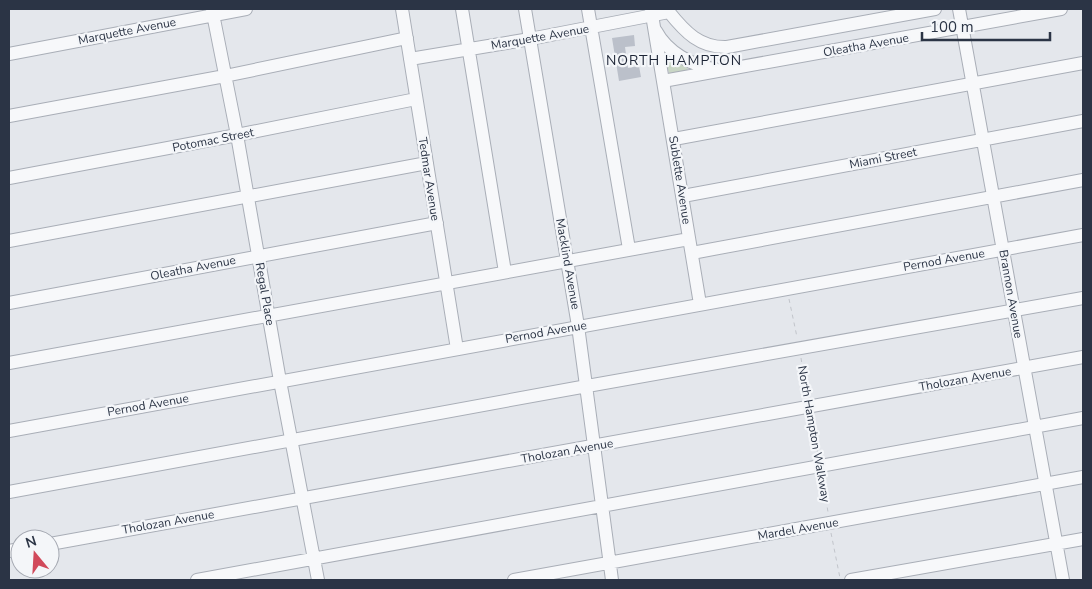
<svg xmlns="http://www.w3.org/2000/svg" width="1092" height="589" viewBox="0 0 1092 589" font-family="'Nunito Sans',sans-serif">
  <rect width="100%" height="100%" fill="#e4e7ec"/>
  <!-- green -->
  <path fill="#c9d6c5" d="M669 55 688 67 687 71 669 73 665 58Z"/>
  <!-- building -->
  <path fill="#bbc0ca" d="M634 35 635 46 625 47 628 68 639 66 641 77 619 81 612 38Z"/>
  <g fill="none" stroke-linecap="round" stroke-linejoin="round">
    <defs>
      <path id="minor" d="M212 9 237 135 280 381 318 580
        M402 9 457 349
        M462 9 505 272
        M525 9 578 326 612 580
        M588 9 629 249
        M651 9 700 304
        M959 9 1063 580
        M656 31C667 52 692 66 715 69
        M9 54 246 9
        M410 59 530 39 669 12C685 32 700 48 727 47L935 9
        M663 81 1061 9
        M9 116 225 76 407 38
        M674 139 1083 63
        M9 178 237 135 416 99
        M683 196 1083 121
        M9 241 427 163
        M692 253 1083 180
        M9 303 437 223
        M9 363 689 239
        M9 431 1083 235
        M9 492 576 388 1083 298
        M50 544 1083 357
        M9 551 20 549
        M197 580 1083 418
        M514 580 1083 477
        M851 580 1083 539"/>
    </defs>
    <!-- minor casing -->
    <use href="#minor" stroke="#a9aeb7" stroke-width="14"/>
    <!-- path -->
    <path stroke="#c2c5cb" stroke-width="1" stroke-dasharray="4 4" stroke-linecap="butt" d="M789 299 797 337
      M801 358 807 396
      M811 417 818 455
      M822 476 828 512
      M831 533 840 578"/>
    <!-- minor -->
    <use href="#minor" stroke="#f7f8fa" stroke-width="12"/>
  </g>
  <g text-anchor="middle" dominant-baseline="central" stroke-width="4.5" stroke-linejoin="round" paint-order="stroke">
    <!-- street labels -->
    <g font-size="12" fill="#2b3445" stroke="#f4f6f9">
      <text transform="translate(127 31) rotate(-11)">Marquette Avenue</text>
      <text transform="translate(540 37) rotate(-10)">Marquette Avenue</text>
      <text transform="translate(866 45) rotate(-10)">Oleatha Avenue</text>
      <text transform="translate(213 140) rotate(-11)">Potomac Street</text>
      <text transform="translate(883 158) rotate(-11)">Miami Street</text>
      <text transform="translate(429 179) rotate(81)">Tedmar Avenue</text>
      <text transform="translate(680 180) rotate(81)">Sublette Avenue</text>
      <text transform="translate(944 260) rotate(-10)">Pernod Avenue</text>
      <text transform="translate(568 264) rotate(80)">Macklind Avenue</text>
      <text transform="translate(193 268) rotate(-11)">Oleatha Avenue</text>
      <text transform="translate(265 294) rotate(80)">Regal Place</text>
      <text transform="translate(1011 294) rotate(80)">Brannon Avenue</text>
      <text transform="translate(546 332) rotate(-10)">Pernod Avenue</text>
      <text transform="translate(965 379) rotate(-10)">Tholozan Avenue</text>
      <text transform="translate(148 405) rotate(-10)">Pernod Avenue</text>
      <text transform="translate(814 434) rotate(80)">North Hampton Walkway</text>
      <text transform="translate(567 451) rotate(-10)">Tholozan Avenue</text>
      <text transform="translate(168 522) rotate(-10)">Tholozan Avenue</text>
      <text transform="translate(798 529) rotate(-10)">Mardel Avenue</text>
    </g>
    <!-- neighbourhood labels -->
    <g font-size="14" letter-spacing="1" fill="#1d2536" stroke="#f4f6f9">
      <text x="674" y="60">NORTH HAMPTON</text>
    </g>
  </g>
  <!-- border -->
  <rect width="1092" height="589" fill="none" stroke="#2b3445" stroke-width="20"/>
  <!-- north arrow -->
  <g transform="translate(35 554) rotate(342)"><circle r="24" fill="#f4f6f9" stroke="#a4a8b1"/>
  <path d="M0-4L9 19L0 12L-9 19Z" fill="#d1495b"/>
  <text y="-8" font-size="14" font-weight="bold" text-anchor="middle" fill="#2b3445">N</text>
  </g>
  <!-- scale -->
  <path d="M922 32v8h128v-8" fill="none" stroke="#2b3445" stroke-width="2.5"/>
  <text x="930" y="32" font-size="15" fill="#2b3445" stroke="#f4f6f9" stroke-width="4" paint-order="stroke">100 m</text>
</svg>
